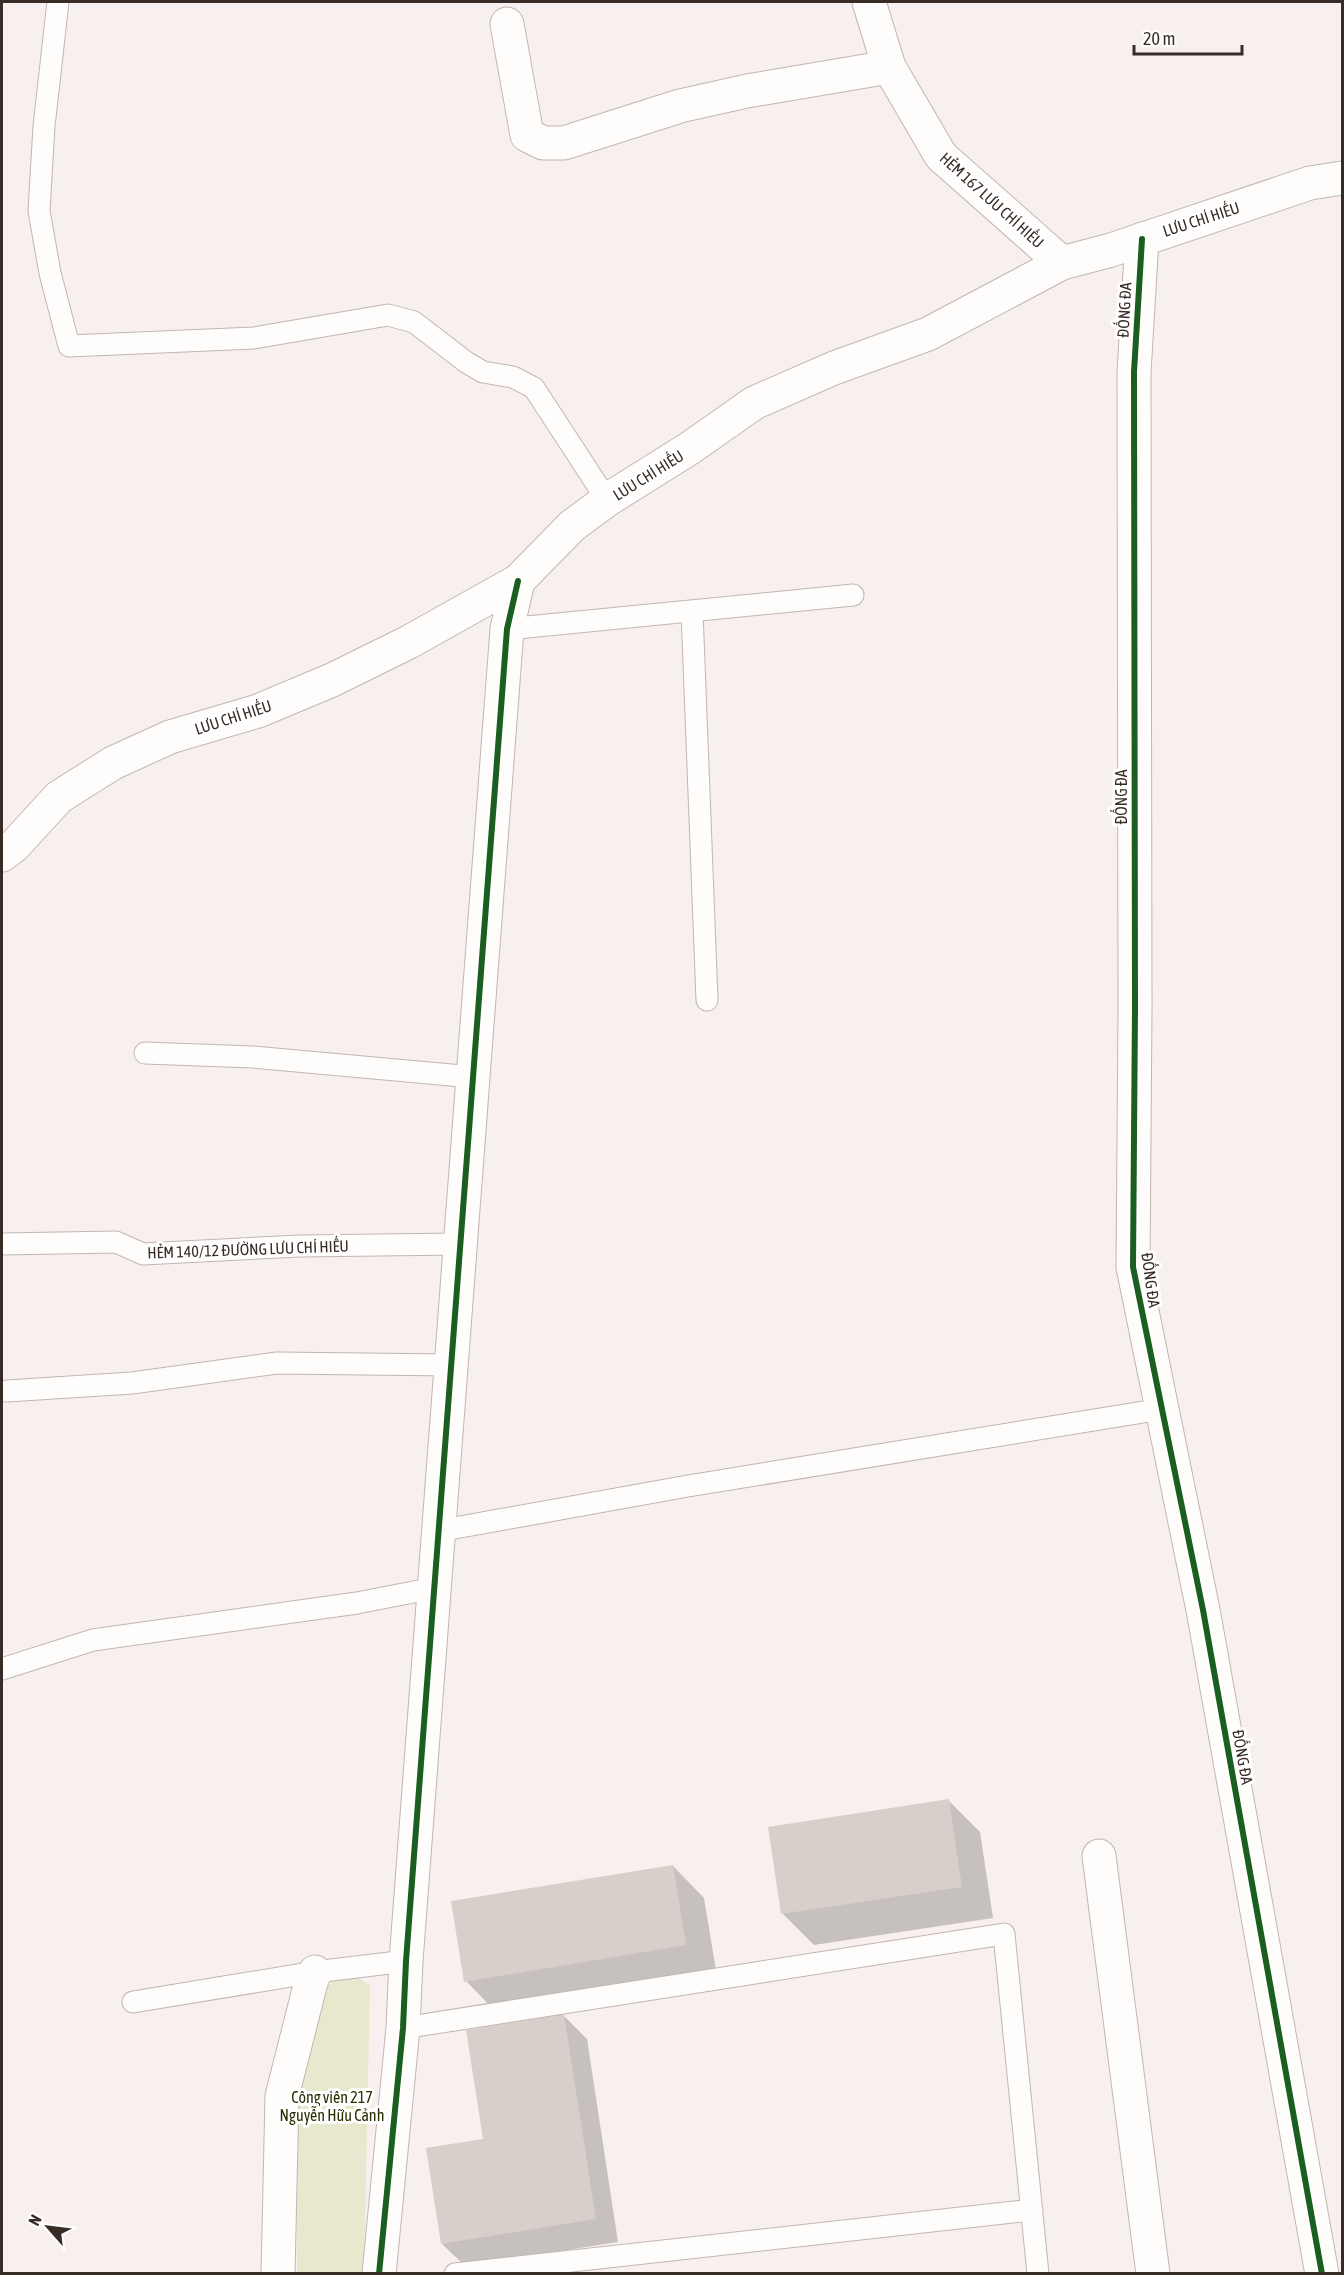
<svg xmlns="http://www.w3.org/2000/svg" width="1344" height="2275" viewBox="0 0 1344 2275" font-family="'Asap Condensed',sans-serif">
  <rect width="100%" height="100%" fill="#f8f0ee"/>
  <!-- green -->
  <path fill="#e8e8ce" d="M354 1974 370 1986 364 2273 297 2274 296 2100 324 1990 337 1978Z"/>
  <!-- shadow -->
  <path fill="#0003" d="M949 1801 980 1832 993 1918 814 1945 783 1914Z
    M673 1866 704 1898 717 1976 497 2013 466 1981Z
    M564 2016 587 2039 618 2242 465 2266 442 2244 485 2140Z"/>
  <!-- building -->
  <path fill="#d8ceca" d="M949 1799 962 1887 781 1914 768 1827Z
    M673 1865 686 1945 464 1982 451 1901Z
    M564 2014 596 2219 441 2244 426 2148 483 2139 466 2030Z"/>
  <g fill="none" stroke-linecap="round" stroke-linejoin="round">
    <defs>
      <path id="service" d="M58 2 44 126 39 211 50 273 69 346 254 338 388 315 414 322 466 362 483 372 513 377 534 388 607 500
        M692 611 707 1000
        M507 629 853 595
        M145 1053 253 1057 473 1077
        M2 1244 116 1242 143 1254 299 1246 460 1244
        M7 1391 132 1383 277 1363 451 1365
        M438 1531 688 1486 1162 1409
        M2 1669 93 1640 357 1603 434 1588
        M133 2002 315 1972 406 1961
        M403 2028 1004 1934 1038 2274
        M455 2274 1032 2210"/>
      <path id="minor" d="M869 2 889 67 941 156 1062 263
        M507 24 527 135 543 143H564L680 106 747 91 889 67
        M1142 239 1134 372 1135 1008 1133 1267 1203 1610 1322 2274
        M2 855 14 846 59 797 113 763 170 737 258 711 332 680 409 642 518 581 572 526 607 500 690 448 754 403 834 368 928 334 1062 263 1111 250 1310 183 1342 178
        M1099 1856 1153 2274
        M278 2274 282 2096 311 1982 315 1972
        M379 2274 403 2028 406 1961 507 629 518 581"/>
    </defs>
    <!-- service casing -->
    <use href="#service" stroke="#c0b6b3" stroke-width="23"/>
    <!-- minor casing -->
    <use href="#minor" stroke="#c0b6b3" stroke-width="35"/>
    <!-- service -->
    <use href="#service" stroke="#fefdfc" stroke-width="21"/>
    <!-- minor -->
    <use href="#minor" stroke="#fefdfc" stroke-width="33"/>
    <defs>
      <path id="cycleway" d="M1142 239 1134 372 1135 1008 1133 1267 1203 1610 1322 2274
        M379 2274 403 2028 406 1961 507 629 518 581"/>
    </defs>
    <!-- cycleway casing -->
    <use href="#cycleway" stroke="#fff" stroke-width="10"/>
    <!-- cycleway -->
    <use href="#cycleway" stroke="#1b5e20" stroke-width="6"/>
  </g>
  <g text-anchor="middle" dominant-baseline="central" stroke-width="6" stroke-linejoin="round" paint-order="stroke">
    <!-- street labels -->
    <g font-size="16" fill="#392c27" stroke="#fff">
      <text transform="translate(992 200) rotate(42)">HẺM 167 LƯU CHÍ HIẾU</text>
      <text transform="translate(1201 219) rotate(-18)">LƯU CHÍ HIẾU</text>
      <text transform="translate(1124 310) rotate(-87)">ĐỐNG ĐA</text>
      <text transform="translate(648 475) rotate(-32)">LƯU CHÍ HIẾU</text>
      <text transform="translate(233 717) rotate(-18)">LƯU CHÍ HIẾU</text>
      <text transform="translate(1121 797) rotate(-90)">ĐỐNG ĐA</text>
      <text transform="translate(248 1249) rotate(-2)">HẺM 140/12 ĐƯỜNG LƯU CHÍ HIẾU</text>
      <text transform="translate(1151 1280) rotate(82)">ĐỐNG ĐA</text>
      <text transform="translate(1243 1757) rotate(80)">ĐỐNG ĐA</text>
    </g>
    <!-- park labels -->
    <g font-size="16" fill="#2a2e03" stroke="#fff">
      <text x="332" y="2097">Công viên 217<tspan x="332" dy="18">Nguyễn Hữu Cảnh</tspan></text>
    </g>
  </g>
  <!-- border -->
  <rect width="1344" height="2275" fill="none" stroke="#392c27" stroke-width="6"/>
  <!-- north arrow -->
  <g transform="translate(48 2227) rotate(298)" stroke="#ffffff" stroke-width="4.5" paint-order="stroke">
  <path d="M0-4.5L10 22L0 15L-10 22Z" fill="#392c27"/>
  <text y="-9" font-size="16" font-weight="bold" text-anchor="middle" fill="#392c27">N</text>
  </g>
  <!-- scale -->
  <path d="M1134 45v9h108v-9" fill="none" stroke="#392c27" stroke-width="3"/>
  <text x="1143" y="45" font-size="18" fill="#392c27" stroke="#ffffff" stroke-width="4.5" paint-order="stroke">20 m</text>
</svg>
